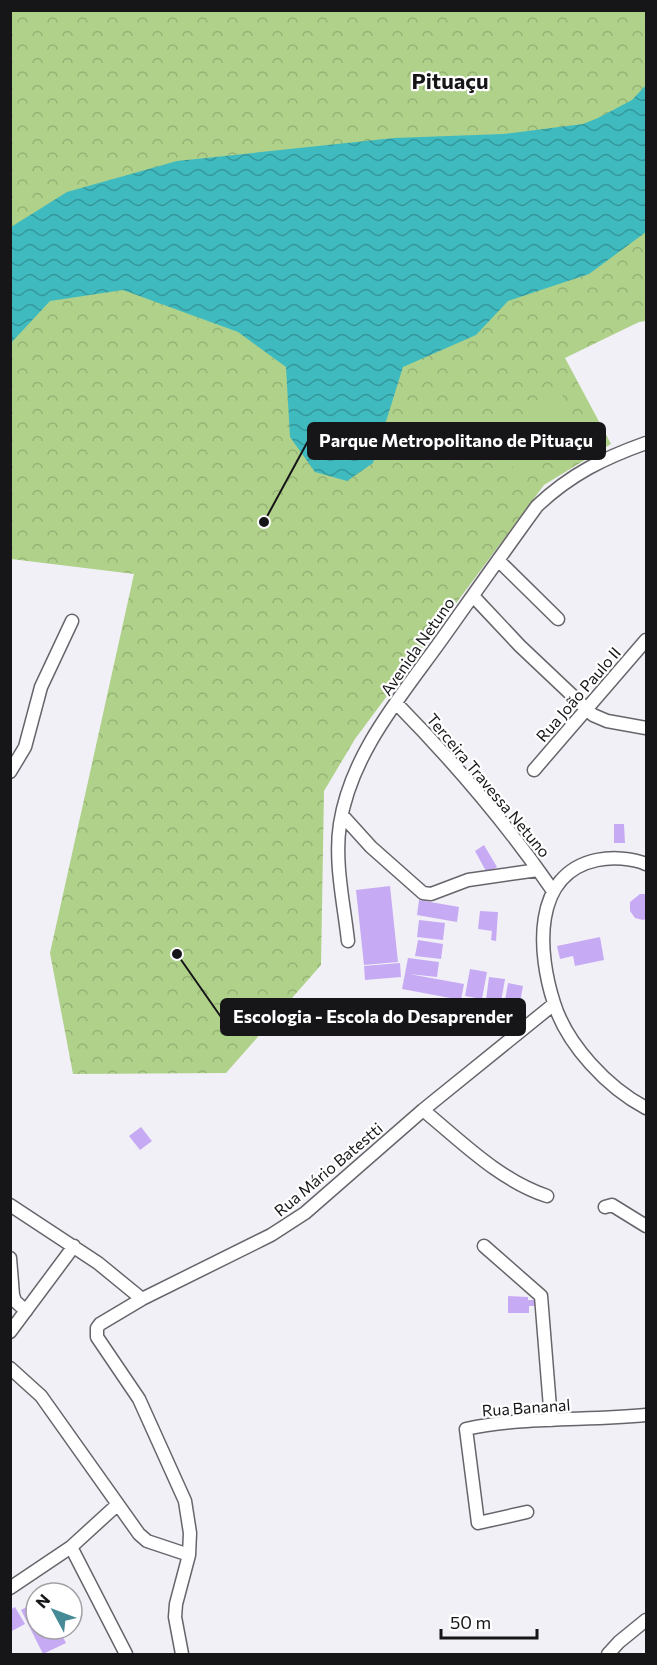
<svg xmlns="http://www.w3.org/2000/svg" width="657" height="1665" viewBox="0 0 657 1665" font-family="Commissioner,sans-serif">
  <defs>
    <pattern id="forest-crowns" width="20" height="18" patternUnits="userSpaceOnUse" patternTransform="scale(1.5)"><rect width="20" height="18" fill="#afd18a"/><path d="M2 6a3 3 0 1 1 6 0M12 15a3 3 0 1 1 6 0" fill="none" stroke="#96b376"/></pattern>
    <pattern id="water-waves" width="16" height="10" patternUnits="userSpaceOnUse" patternTransform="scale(1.5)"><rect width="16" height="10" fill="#3fbbc0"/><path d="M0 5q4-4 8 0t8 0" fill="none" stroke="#34979b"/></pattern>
  </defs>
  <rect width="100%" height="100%" fill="#f2f0f7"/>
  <!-- forest -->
  <path fill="url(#forest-crowns)" d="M11 11H646V321L639 322 565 358 611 444 544 485 355 739 324 791 321 965 226 1073 73 1074 50 953 134 574 11 559Z"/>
  <!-- green -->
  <path fill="#afd18a" d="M559 389 584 438 556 452 531 403Z
    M515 416 546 460 521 478 489 434Z"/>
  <!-- water -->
  <path fill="url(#water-waves)" d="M646 85V232L589 274 508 301 476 335 403 367 373 463 347 481 315 472 290 437 286 367 238 332 123 290 50 301 11 343V227L67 192 177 161 394 138 503 134 583 124 598 118 632 100Z"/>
  <!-- building -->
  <path fill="#c7aaf4" d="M614 824H624L625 843H614Z
    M484 845 497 867 487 873 475 851Z
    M390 886 398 962 364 965 356 890Z
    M640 894H646V919L643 920 635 918 630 911V902Z
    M419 900 459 907 457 922 417 915Z
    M480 911 498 912 496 941 491 940 492 931 478 929Z
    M419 920 445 923 443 940 417 937Z
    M600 937 604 960 575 966 573 956 560 959 557 946Z
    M418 940 443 944 441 959 415 956Z
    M408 958 439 962 437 977 409 974 464 984 461 1000 402 989Z
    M400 963 401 977 365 980 364 966Z
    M470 969 487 972 482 999 465 996Z
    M489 977 505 979 501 1002 486 1000Z
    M508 983 523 986 519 1008 504 1006Z
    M141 1127 152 1141 140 1150 129 1136Z
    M508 1296 528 1297V1300H535V1306H529V1313H508Z
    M36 1602V1629H59L66 1643 43 1654 21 1610Z
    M15 1607 25 1624 10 1632V1610Z"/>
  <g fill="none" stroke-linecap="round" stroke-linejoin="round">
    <defs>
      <path id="street" d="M498 560 558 619
        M473 596 520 646 593 715 607 721 646 728
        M396 703C453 761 507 824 553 891
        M534 770 646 640
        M10 772 25 747 41 687 72 621
        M342 815 371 847 423 893 431 894 468 880 538 870
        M646 864C632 858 612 857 597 860 531 874 538 954 554 1003 567 1045 608 1088 646 1108
        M348 941C344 904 334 862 340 824 351 753 402 695 442 639 474 594 505 550 537 506 571 474 604 458 646 443
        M423 1110C462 1142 499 1180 547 1196
        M10 1205 98 1263 142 1299
        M605 1207 612 1205 646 1226
        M484 1246 541 1296 551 1420
        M10 1258 13 1295 15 1301 26 1311
        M10 1332 74 1246
        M10 1368 41 1396 139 1534 147 1541 189 1555
        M527 1512 478 1523 466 1429C525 1416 587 1421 646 1415
        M71 1547 126 1654
        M10 1588 71 1547 117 1505
        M182 1654 175 1617 176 1604 189 1555 190 1533 185 1501 139 1399 97 1337V1328L100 1324 142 1299 271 1235 305 1213 423 1110 554 1004
        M608 1654 619 1642 646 1620"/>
    </defs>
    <!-- street casing -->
    <use href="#street" stroke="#67656b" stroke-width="15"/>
    <!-- street -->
    <use href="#street" stroke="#fff" stroke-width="12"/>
  </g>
  <g text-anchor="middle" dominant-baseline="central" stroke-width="4.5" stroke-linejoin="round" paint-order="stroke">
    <!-- street labels -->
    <g font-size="16" fill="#161518" stroke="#fff">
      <text transform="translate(417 646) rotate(-55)">Avenida Netuno</text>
      <text transform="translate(578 694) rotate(-49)">Rua João Paulo II</text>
      <text transform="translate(489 785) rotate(50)">Terceira Travessa Netuno</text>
      <text transform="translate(328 1169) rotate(-40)">Rua Mário Batestti</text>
      <text transform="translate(526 1407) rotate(-4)">Rua Bananal</text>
    </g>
    <!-- district labels -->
    <g font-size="22" font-weight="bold" fill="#161518" stroke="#fff">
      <text x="450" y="80">Pituaçu</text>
    </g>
  </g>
  <!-- callouts -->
  <path fill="none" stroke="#161518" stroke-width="2" d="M264 522L308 441M177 954L221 1017"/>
  <g fill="#161518" stroke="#fff" stroke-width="2">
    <circle cx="264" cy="522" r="6"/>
    <circle cx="177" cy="954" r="6"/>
  </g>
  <g fill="#161518" stroke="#161518" stroke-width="2">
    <rect x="308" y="423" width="297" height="36" rx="6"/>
    <rect x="221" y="999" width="304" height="36" rx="6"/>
  </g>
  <g font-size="18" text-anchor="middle" font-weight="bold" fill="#fff">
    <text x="456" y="447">Parque Metropolitano de Pituaçu</text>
    <text x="373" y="1023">Escologia - Escola do Desaprender</text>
  </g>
  <!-- border -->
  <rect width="657" height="1665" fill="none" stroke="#161518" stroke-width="24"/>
  <!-- north arrow -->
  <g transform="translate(54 1611) rotate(311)"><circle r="28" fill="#ffffff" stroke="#a2a1a3" stroke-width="1.5"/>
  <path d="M0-4.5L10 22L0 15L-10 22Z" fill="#468a97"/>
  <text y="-9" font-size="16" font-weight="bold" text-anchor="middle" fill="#161518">N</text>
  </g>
  <!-- scale -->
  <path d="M441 1629v9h96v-9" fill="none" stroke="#161518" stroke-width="3"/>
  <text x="450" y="1629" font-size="18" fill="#161518" stroke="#ffffff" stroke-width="4.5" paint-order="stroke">50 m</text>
</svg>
